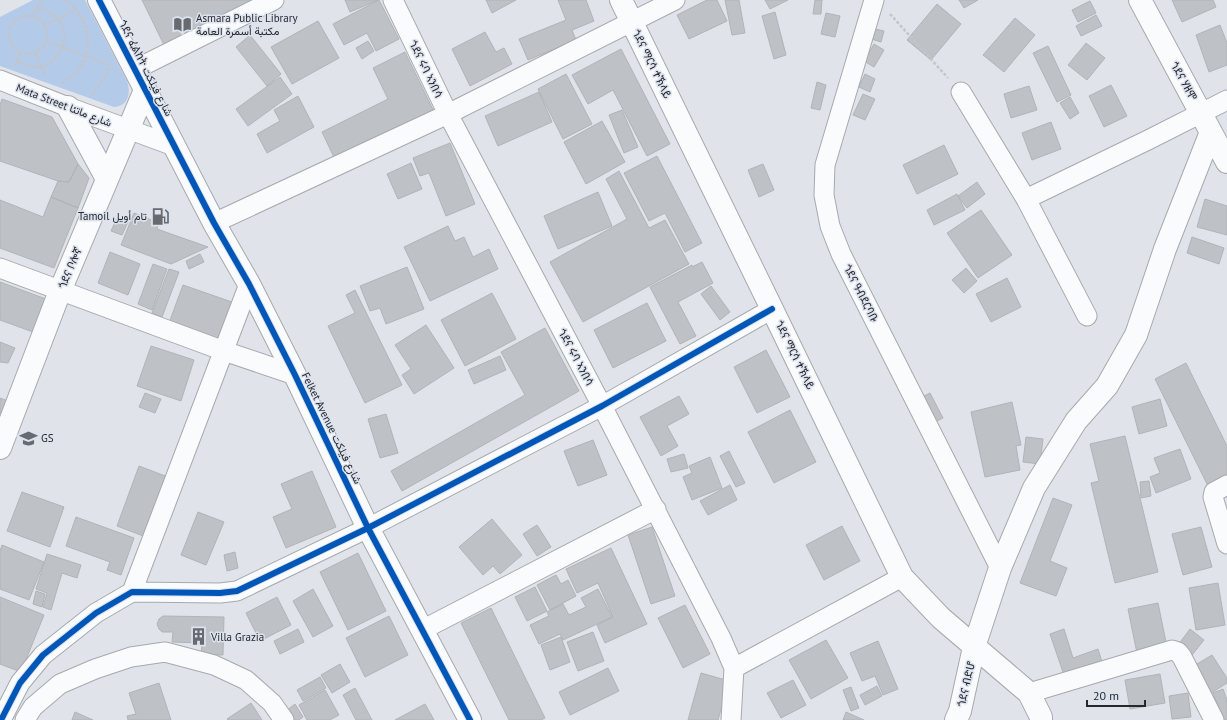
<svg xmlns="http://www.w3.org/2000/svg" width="1227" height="720" viewBox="0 0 1227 720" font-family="'PT Sans',Vazirmatn,'Noto Sans Ethiopic',sans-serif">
  <rect width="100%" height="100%" fill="#e0e4ea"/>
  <!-- green -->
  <path fill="#b3cae9" d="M33 0H85L127 81C131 92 129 106 114 107L0 66V17Z"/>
  <!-- building -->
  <path fill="#bec2c6" stroke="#b0b4b8" d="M142 0H259L165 47Z
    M345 0H378L350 12Z
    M379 0 399 39 376 51 367 33 344 45 333 24Z
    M486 0H516L492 13Z
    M558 0H586L594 21 572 30 576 40 528 60 519 39 566 20Z
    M707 0H717L727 21 689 39 677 15Z
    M725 0H739L745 33 732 35Z
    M765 0H788L770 9Z
    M815 0H822L821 14H813Z
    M959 0H978L964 8Z
    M1172 0H1213L1216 7 1182 22Z
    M1090 1 1096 13 1078 22 1072 10Z
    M937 4 961 24 931 60 907 40Z
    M775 12 786 55 774 59 762 16Z
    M826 13 840 16 835 37 821 34Z
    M1096 15 1102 26 1081 36 1076 26Z
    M1015 18 1035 35 1004 72 983 55Z
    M318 21 339 58 292 84 271 47Z
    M1220 25 1227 43V65L1209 72 1196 35Z
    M871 28 884 31 881 42 868 38Z
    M485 32 496 52 504 48 512 64 470 86 452 49Z
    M250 35 281 74 267 86 236 47Z
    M368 41 374 51 362 59 356 48Z
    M1086 43 1105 58 1087 80 1068 65Z
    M874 44 884 50 874 67 864 61Z
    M1048 46 1071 95 1057 102 1033 53Z
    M621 49 670 144 647 156 613 90 588 104 572 75Z
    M405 52 438 120 340 170 322 132 388 99 373 68Z
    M566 74 592 124 563 139 538 89Z
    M865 74 875 79 870 92 859 87Z
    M280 77 292 94 248 126 236 109Z
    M817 82 826 85 820 110 811 108Z
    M1111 85 1127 116 1104 127 1089 96Z
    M1029 86 1037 110 1011 118 1004 94Z
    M539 92 552 122 498 146 485 116Z
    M863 94 875 99 865 120 853 115Z
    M298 96 314 127 267 153 257 134 280 121 274 110Z
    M1070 97 1079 113 1070 119 1060 103Z
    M2 99 52 117 78 164 69 182 58 181 0 161V105Z
    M622 110 638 147 624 153 609 115Z
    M602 121 625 162 586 184 564 142Z
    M1051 122 1061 149 1032 160 1022 133Z
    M450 143 475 204 446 216 429 173 420 176 413 158Z
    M944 145 958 174 917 194 903 165Z
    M657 156 702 243 685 252 665 213 649 221 624 173Z
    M411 163 422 189 398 199 387 174Z
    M78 164 89 178 78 208 51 197 58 181 69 182Z
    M763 164 774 190 759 197 748 170Z
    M619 171 649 228 665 220 689 264 583 322 550 262 627 219 606 179Z
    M977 182 985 194 967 208 958 196Z
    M598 192 612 226 558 249 544 216Z
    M957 194 965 210 934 225 927 210Z
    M51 197 78 208 54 268 0 248V200L43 217Z
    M1205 199 1227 206V235L1197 227Z
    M981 210 1012 255 978 278 947 233Z
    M134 213 159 223 157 229 208 247 171 264 121 245Z
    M117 218 128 222 122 235 111 231Z
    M448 226 455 241 464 237 473 257 489 249 498 269 430 301 404 247Z
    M1192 237 1224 248 1219 264 1187 253Z
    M110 252 140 264 128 295 98 283Z
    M200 254 204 262 189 269 186 261Z
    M702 262 713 283 678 302 696 336 680 344 650 287 692 265V267Z
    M153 264 167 269 152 310 138 304Z
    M407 267 424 309 386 324 380 308 370 311 360 286Z
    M966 268 977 281 964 293 952 280Z
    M169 269 179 272 162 317 152 313Z
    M1007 278 1021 307 991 322 976 294Z
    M0 282 46 299 33 332 0 320Z
    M183 285 232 302 218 343 169 323Z
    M711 286 730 312 720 320 701 294Z
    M355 290 402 385 365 403 328 326 355 313 346 295Z
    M492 293 516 339 465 366 441 320Z
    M647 303 666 341 613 368 594 330Z
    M426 325 454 368 414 394 402 375 411 369 395 345Z
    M545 328 579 391 402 491 391 471 525 395 501 352Z
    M0 342 15 348 8 363 0 362Z
    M151 346 194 360 181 401 137 386Z
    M766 350 790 397 757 413 734 367Z
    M500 356 506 370 474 384 468 370Z
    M1186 363 1227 446V489L1213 496 1155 379Z
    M145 393 161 399 155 413 139 407Z
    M930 393 943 418 929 425 916 400Z
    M679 396 689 414 667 426 678 446 661 456 640 417Z
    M0 398 8 401 0 421Z
    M1160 399 1167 426 1139 434 1132 407Z
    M1012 402 1021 445 1016 446 1020 470 985 477 971 412Z
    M790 410 816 462 774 483 748 432Z
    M386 414 398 453 380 458 368 419Z
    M1125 436 1158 572 1115 583 1091 483 1099 481 1090 444Z
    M1026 437 1043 439 1040 464 1023 462Z
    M593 440 607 475 578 486 564 451Z
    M1180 449 1191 479 1156 493 1150 477 1160 473 1154 458Z
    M729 451 745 483 736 487 720 456Z
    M684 454 688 468 671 472 667 459Z
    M710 457 722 488 692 500 683 477 692 473 689 466Z
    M139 466 168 477 146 537 117 526Z
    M312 471 336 527 286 548 273 517 292 509 281 484Z
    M1149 481 1151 496 1141 498 1140 482Z
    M730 485 737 500 708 515 700 501Z
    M22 492 64 507 50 547 7 531Z
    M1053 498 1072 505 1050 561 1067 568 1056 596 1020 583Z
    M198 512 224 522 206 565 181 555Z
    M76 517 134 538 121 575 107 570 110 562 66 546Z
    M492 519 522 555 500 574 493 566 483 575 459 547Z
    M537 525 551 547 537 556 523 534Z
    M842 526 860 561 824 580 806 545Z
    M652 527 675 596 651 604 628 535Z
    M1201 527 1212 567 1183 575 1172 534Z
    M2 545 44 562 29 600 0 589V551Z
    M611 548 647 624 605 643 597 625 613 617 598 583 577 593 566 569Z
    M235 552 238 568 227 571 224 555Z
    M358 553 386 611 348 630 320 572Z
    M47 554 81 565 77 578 62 573 51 610 43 607 47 593 36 589Z
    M556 575 561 584 568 580 576 596 550 610 537 585Z
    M1218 583 1225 625 1196 630 1189 588Z
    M535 587 547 611 527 621 515 597Z
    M313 589 333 626 313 637 293 601Z
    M598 589 612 617 563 640 560 634 539 644 530 625 549 616 547 612 563 604 569 615 586 607 581 598Z
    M36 591 45 594 42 607 33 604Z
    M0 597 44 615 21 672 0 664Z
    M277 597 291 625 260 641 246 613Z
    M1158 603 1168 652 1138 658 1128 609Z
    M685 605 710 654 683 668 658 618Z
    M491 608 545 718 541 720H509L461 623Z
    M163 616 224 617 223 655H201L202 643 172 642 173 632H162L159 629 157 624 159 619Z
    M389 616 408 655 365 677 346 638Z
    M298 629 304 642 280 654 274 641Z
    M1064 629 1073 658 1098 649 1102 662 1064 675 1050 634Z
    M1190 629 1204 640 1192 655 1178 645Z
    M593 632 604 661 578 671 567 642Z
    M561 637 570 662 550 670 541 645Z
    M826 640 848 678 811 699 789 660Z
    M878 641 898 689 883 695 875 676 862 681 850 653Z
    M1212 655 1227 678V683L1208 695 1192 667Z
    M340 664 350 682 332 693 321 675Z
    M608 668 619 691 570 715 559 692Z
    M701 673 729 681 718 720H688Z
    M1160 674 1165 703 1130 709 1125 680Z
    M320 677 326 688 303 701 297 690Z
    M793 680 806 705 781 718 767 693Z
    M159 683 171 720H128L127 716 136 714 129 693Z
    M877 686 882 696 865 705 860 695Z
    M851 687 859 708 851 711 843 690Z
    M355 688 372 720H356L343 695Z
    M1223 689 1227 700V720H1224L1213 693Z
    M325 690 339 715 330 720H307L299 705Z
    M1188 693 1191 717 1172 719 1169 696Z
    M251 703 262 720H228L227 719Z
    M295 704 303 717 299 720H280L286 711Z
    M425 704 434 720H395Z
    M75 712 93 720H72Z
    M846 712 864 720H843Z"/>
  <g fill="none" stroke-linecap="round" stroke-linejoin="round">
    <defs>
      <path id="minor" d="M393 0 448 114 602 406 721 638 734 668 731 720
        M874 0 825 165 824 195 830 226 841 254 1000 568
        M136 69 274 0
        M0 80 68 107 174 146
        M961 92 1026 199 1087 316
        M1026 199 1148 140 1227 100
        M214 223 448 114 675 0
        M0 268 224 351 295 375
        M1227 485 1214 492 1213 497 1227 544
        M132 592 249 284
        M422 630 656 509
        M734 668 902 577
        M1029 693 1172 650 1178 652 1182 657 1214 720
        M1 720 20 683 43 655 96 613 132 592 220 593 237 591 368 528 602 406 772 309
        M25 720 33 707 60 684 95 669 131 657 165 652 214 665 246 680 272 703 284 720"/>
      <path id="tertiary" d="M99 0 214 223 249 284 295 375 368 528 470 720
        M1140 0 1227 162
        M68 107 107 179
        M0 448 60 291 145 90
        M974 647 1000 568 1034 488 1076 421 1107 386 1136 335 1165 249 1211 132"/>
      <path id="secondary" d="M621 0 772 309 902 577 941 618 1029 693 1041 717V720
        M956 720 960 711 974 647"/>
    </defs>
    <!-- minor casing -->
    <use href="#minor" stroke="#a6a9ae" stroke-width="21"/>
    <!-- tertiary casing -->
    <use href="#tertiary" stroke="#a6a9ae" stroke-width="24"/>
    <!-- secondary casing -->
    <use href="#secondary" stroke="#a6a9ae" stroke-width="24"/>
    <!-- path -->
    <path stroke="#c5c5c7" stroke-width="2.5" stroke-dasharray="3 2" stroke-linecap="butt" d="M890 14 948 78
      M9 35a19 19 0 1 1 38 0a19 19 0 1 1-38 0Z
      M33 17 36 8 43 0
      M43 24 59 19 77 8
      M46 41 109 65
      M35 53 45 76
      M17 61C25 64 33 68 41 67 61 63 72 34 58 19 53 13 43 10 36 8
      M14 66 21 53
      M62 84C69 78 77 72 82 64 92 48 88 24 76 9 73 5 68 2 64 0
      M91 95 99 86 111 66"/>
    <!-- minor -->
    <use href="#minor" stroke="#fafbfc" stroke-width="19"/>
    <!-- tertiary -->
    <use href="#tertiary" stroke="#fafbfc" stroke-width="22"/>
    <!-- secondary -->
    <use href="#secondary" stroke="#fafbfc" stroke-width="22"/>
    <defs>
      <path id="cycleway" d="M99 0 214 223 249 284 295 375 368 528 470 720
        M1 720 20 683 43 655 96 613 132 592 220 593 237 591 368 528 602 406 772 309"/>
    </defs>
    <!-- cycleway casing -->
    <use href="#cycleway" stroke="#dce3ee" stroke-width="8"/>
    <!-- cycleway -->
    <use href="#cycleway" stroke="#0057b8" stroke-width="6"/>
  </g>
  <!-- icons -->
  <defs>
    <symbol id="library-bare" viewBox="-9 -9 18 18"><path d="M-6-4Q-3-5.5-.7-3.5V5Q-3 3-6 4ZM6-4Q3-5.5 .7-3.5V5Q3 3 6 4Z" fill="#676a6e" stroke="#dce3ee" stroke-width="2.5" paint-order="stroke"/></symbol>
    <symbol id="fuel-bare" viewBox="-9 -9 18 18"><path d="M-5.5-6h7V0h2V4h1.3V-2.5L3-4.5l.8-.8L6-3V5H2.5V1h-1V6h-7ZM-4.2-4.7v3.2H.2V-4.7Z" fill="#676a6e" stroke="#dce3ee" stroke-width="2.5" paint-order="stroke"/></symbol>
    <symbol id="school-bare" viewBox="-9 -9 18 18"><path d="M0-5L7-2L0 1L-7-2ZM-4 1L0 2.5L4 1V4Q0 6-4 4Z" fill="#676a6e" stroke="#dce3ee" stroke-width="2.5" paint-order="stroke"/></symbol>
    <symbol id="building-bare" viewBox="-9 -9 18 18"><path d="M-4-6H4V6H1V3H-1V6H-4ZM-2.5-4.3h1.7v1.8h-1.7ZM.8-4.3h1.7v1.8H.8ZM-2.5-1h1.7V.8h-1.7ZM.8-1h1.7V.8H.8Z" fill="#676a6e" stroke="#dce3ee" stroke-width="2.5" paint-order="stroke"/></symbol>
  </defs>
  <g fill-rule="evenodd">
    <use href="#library-bare" x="170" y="12" width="25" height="25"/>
    <use href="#fuel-bare" x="148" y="204" width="25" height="25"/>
    <use href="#school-bare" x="16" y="426" width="25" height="25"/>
    <use href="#building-bare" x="186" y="624" width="25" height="25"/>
  </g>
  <g text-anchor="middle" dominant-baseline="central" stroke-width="3" stroke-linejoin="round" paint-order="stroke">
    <!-- poi labels -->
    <g font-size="11" fill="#26282c" stroke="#dce3ee" text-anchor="start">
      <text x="196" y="18">Asmara Public Library<tspan x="196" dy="13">مكتبة أسمرة العامة</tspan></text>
      <text x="147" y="216" text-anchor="end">Tamoil تام أويل</text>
      <text x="41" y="438">GS</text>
      <text x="211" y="637">Villa Grazia</text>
    </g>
    <!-- street labels -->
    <g font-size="11" fill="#26282c" stroke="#dce3ee">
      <text transform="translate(652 64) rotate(64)">ጎደና ማርሳ ተኽላይ</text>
      <text transform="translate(146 68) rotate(63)">ጎደና ፈልከት شارع فيلكت</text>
      <text transform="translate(426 69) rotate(64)">ጎደና ሩባ ኣንበሳ</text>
      <text transform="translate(1184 81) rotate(61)">ጎደና ሃዘሞ</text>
      <text transform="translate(64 105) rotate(21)">Mata Street شارع ماتئا</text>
      <text transform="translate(70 268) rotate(-67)">ጎደና ቦሎኛ</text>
      <text transform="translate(861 293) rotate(63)">ጎደና ዓብደርባቡ</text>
      <text transform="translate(795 355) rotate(64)">ጎደና ማርሳ ተኽላይ</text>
      <text transform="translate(576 357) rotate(62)">ጎደና ሩባ ኣንበሳ</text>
      <text transform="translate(332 428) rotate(64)">Felket Avenue شارع فيلكت</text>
      <text transform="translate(966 684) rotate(-77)">ጎደና ብድሆ</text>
    </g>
  </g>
  <!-- scale -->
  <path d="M1087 700v6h58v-6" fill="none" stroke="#26282c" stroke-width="2"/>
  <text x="1093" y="700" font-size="12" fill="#26282c" stroke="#dce3ee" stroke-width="3" paint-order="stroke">20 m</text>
</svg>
